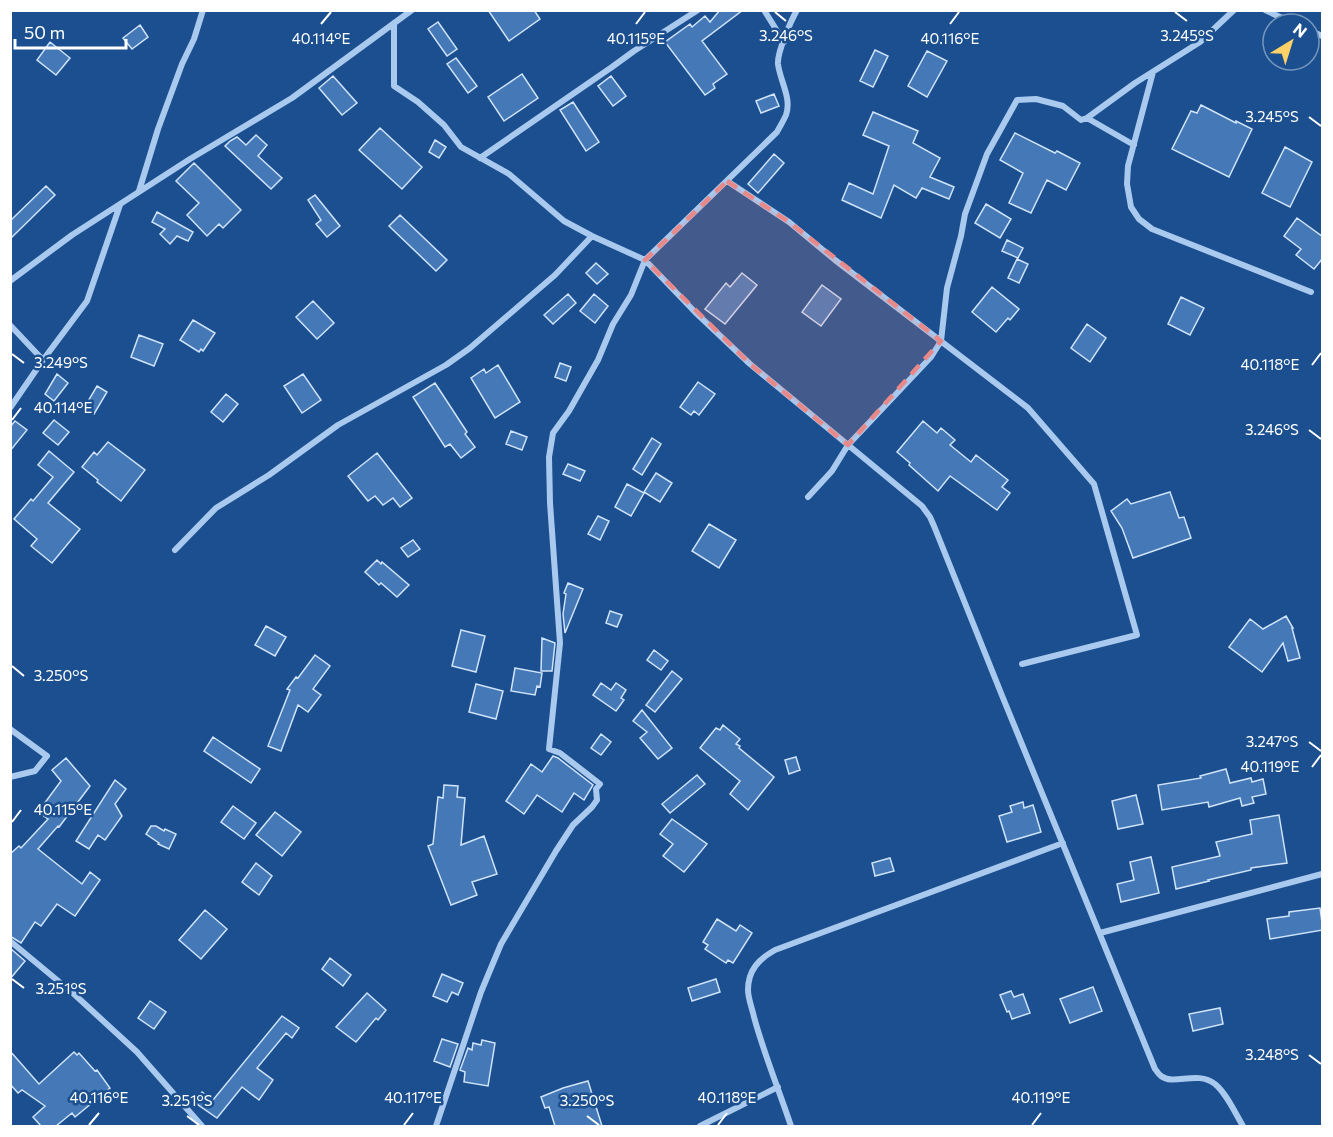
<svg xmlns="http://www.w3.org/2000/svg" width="1333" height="1137" viewBox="0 0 1333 1137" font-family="Commissioner,sans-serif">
  <rect width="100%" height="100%" fill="#1b4f8f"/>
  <!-- building -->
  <path fill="#4478b7" stroke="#cfe3fa" stroke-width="1.5" d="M488 10H534L540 19 509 41Z
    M720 10H743L702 41 727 74 713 84 715 88 705 95 665 42 690 24 692 27 705 16 710 22Z
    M438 22 457 49 447 56 428 29Z
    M140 25 148 37 132 49 123 38Z
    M50 42 70 58 56 75 37 60Z
    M875 50 888 56 873 87 860 81Z
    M927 51 947 61 927 97 908 86Z
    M456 58 477 86 468 93 447 64Z
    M522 74 538 98 504 121 488 97Z
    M333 76 357 103 342 115 319 88Z
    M611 76 626 96 613 106 598 86Z
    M774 94 779 106 761 113 756 101Z
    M573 102 599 142 586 151 560 110Z
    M1201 105 1236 123V121L1252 129 1229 177 1172 149 1191 111 1197 113Z
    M873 112 918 131 913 143 940 158 930 177 954 187 949 199 922 188 916 198 894 185 881 218 842 200 849 183 873 194 889 146 863 135Z
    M380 128 422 167 402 189 359 150Z
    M1015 133 1055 153 1057 151 1080 163 1066 190 1047 180 1031 213 1009 203 1023 173 1000 160Z
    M256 135 267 145 258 156 282 178 271 189 225 146 230 141 237 137 246 145Z
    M435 140 446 147 439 158 429 152Z
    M1285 147 1312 162 1290 207 1262 193Z
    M774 154 784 163 758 193 748 184Z
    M194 163 241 210 223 228 219 224 207 236 187 215 199 203 176 181Z
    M46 186 55 195 10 239V221Z
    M315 195 340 226 327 237 316 224 321 220 308 200Z
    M986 204 1011 219 1000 238 975 223Z
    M157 212 193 232 188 241 177 236 170 244 160 234 165 229 152 222Z
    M400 215 447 260 436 271 389 226Z
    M1297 218 1323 237V258L1314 269 1296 255 1301 249 1284 236Z
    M1007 240 1023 248 1018 258 1002 251Z
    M1017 259 1028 264 1019 283 1008 278Z
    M596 263 608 274 597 284 586 273Z
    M742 273 757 285 725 324 705 309 726 283 730 287Z
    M822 285 841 299 821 326 802 312Z
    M992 287 1019 309 1010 320 1008 318 996 332 972 312Z
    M568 294 576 303 553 324 544 315Z
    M594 294 608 306 595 323 580 311Z
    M1181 297 1204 308 1190 335 1168 324Z
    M313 301 334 323 317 339 296 317Z
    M193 320 215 333 203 351 201 349 199 352 180 340Z
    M1087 324 1106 338 1090 362 1071 348Z
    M139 335 163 344 154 366 131 357Z
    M560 363 571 367 566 381 555 377Z
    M498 365 520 402 495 418 471 378 484 369 486 373Z
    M57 374 68 383 54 401 45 394Z
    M303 374 321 400 302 413 284 386Z
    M698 382 715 394 699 415 694 411 691 415 680 407Z
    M435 383 467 432 465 434 475 447 461 458 450 444 445 447 413 397Z
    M97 386 107 392 94 414 84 408Z
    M226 394 238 404 223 422 211 412Z
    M54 420 69 432 58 445 43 433Z
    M15 421 27 430 10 451V427Z
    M923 421 937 433 941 428 955 440 950 445 971 462 976 455 1008 480 1002 487 1010 493 997 510 950 476 938 491 909 465 910 463 897 452Z
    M511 431 527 437 522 450 506 444Z
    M652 438 661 444 642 475 633 469Z
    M108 442 145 470 121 501 97 482 98 480 82 467 94 452 97 455Z
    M49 451 74 472 48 503 80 529 52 563 31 546 37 539 14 519 31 499 33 501 53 477 38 465Z
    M377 453 412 498 400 507 393 498 383 505 375 496 368 501 348 476Z
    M568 464 585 471 580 481 563 474Z
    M656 473 672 483 660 502 644 492Z
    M627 484 644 493 631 516 615 507Z
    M1170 492 1179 518 1184 517 1191 538 1133 558 1122 528 1111 511 1127 499 1131 504Z
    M598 516 609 521 600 540 588 534Z
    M709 524 736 540 719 568 692 551Z
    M413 540 420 549 408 557 401 548Z
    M377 560 381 564 382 562 409 585 397 597 381 583 379 585 365 572Z
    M568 583 583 589 565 633 563 614 566 594 564 593Z
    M610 611 622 615 617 627 606 623Z
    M1286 616 1293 628H1292L1300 658 1288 661 1283 643 1262 672 1229 647 1250 619 1263 629Z
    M266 626 286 637 275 656 255 645Z
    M461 630 485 636 476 672 452 666Z
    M542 638 555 643 552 671H541Z
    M654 650 668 661 661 670 647 660Z
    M315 655 330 666 313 689 321 695 308 712 298 705 281 751 268 746 290 690 287 689 296 677 298 678Z
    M515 668 542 673 540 687 537 686 535 695 511 691Z
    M672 671 682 679 655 712 646 705Z
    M601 683 611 690 616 683 626 690 621 698 624 700 616 711 593 695Z
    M476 684 503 691 496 719 469 712Z
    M642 710 672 748 658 759 640 738 647 732 633 721Z
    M723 725 740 739 736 744 740 746 739 748 774 777 748 810 730 794 740 781 700 748 716 728 720 730Z
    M601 734 611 742 601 755 591 748Z
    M213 737 260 769 251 783 204 751Z
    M553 756 558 758 593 785 584 800 574 793 562 812 537 795 524 814 506 801 531 764 542 772Z
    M796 757 800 770 789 774 785 760Z
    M66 758 90 786 59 827 58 826 38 849 82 884 90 872 100 880 75 916 57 904 41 926 35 922 21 943 10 936V854L19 846 21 848 48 819 38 812 61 781 52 770Z
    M1226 769 1230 783 1251 778 1252 782 1263 779 1266 794 1252 797 1254 803 1242 806 1240 798 1209 807 1208 802 1162 810 1158 785 1201 778 1200 776Z
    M697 775 705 784 670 813 662 804Z
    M115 780 126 789 115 804 122 816 105 840 98 835 89 849 76 841Z
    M444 785 458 786 457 797 465 798 461 845 484 836 497 874 472 882 477 895 451 905 428 846 433 844 438 797 443 798Z
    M1136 795 1143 824 1118 829 1112 801Z
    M1023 802 1024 808 1033 805 1041 832 1007 842 999 816 1012 812 1010 806Z
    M233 806 256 823 244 839 221 822Z
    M275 812 301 832 282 856 256 835Z
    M1279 815 1287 863 1251 868V870L1208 880 1209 881 1176 889 1172 867 1220 856 1216 842 1252 834 1250 820Z
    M672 819 707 844 684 872 663 856 673 844 660 834Z
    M151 826H156L164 831 165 829 176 834 169 849 158 844 159 843 146 834Z
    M1151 857 1159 893 1121 902 1117 884 1134 880 1130 862Z
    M890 858 894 871 875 876 872 863Z
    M256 863 272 876 259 895 242 882Z
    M1320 908 1323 930 1270 939 1267 919 1289 916V912Z
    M205 910 227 929 201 959 179 940Z
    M717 919 736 931 740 925 752 933 733 963 728 960 726 963 705 949 708 945 703 942Z
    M10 948 25 961 10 979Z
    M330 958 351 975 343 986 322 969Z
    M442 974 463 983 458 995 452 992 447 1002 433 996Z
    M716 979 720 992 692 1001 688 988Z
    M1093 987 1102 1011 1070 1023 1060 999Z
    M1011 991 1014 997 1023 994 1030 1013 1012 1019 1009 1011 1007 1012 1000 995Z
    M367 993 386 1010 378 1020 376 1018 356 1042 336 1027Z
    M150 1001 166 1012 154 1029 138 1018Z
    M1220 1008 1223 1024 1193 1031 1189 1014Z
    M282 1016 299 1028 292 1038 286 1033 257 1068 273 1080 259 1100 242 1087 217 1118 194 1102 202 1092 213 1100Z
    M442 1039 458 1044 450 1067 434 1061Z
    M482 1040 495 1043 488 1086 464 1082 465 1072 460 1070 468 1048 472 1050 473 1043 481 1045Z
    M10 1051 39 1084 74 1052 77 1055 79 1053 95 1071 97 1070 110 1088 75 1117 72 1113 56 1126H41L33 1117 45 1106 22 1090 18 1093 10 1084Z
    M588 1081 602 1126H555L549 1107 545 1108 541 1097 563 1088Z"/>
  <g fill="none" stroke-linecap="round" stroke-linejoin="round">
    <!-- minor -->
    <path stroke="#a9c9ee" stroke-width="6" d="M764 10 784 42
      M1265 10 1295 24
      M394 23V86L418 102 444 125 461 147 509 174 564 221 592 236 645 260 695 312 750 364 922 506 930 517 934 526 1003 698 1155 1069C1157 1071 1158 1074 1161 1076 1174 1086 1197 1070 1215 1084 1227 1094 1235 1113 1243 1126
      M1309 30 1322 36
      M1153 72 1128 166 1127 184 1131 207 1139 219 1152 229 1311 292
      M1087 118 1134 145
      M480 158 612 67 634 51 698 10
      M727 181 789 222 835 260 1028 408 1094 484 1137 635 1022 664
      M139 191 158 129 182 64 194 39 203 10
      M10 281 72 235 190 159 292 98 412 10
      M10 325 43 360
      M10 408 43 360 87 301 120 205
      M808 497 832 471 848 445 931 357 941 341 947 288 961 236 965 214 987 154 1017 100 1036 99 1063 106 1081 120 1087 118 1135 83 1200 42 1234 10
      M175 550 216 508 269 475 338 425 446 365 470 348 555 275 592 236
      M10 729 47 756 35 771 10 777
      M1100 933 1322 874
      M10 941 75 995 137 1052 202 1126
      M436 1126 481 992 501 944 556 851 573 825 592 807 597 800 596 789 600 784 560 753 549 749 560 643 550 503 549 457 553 433 569 411 598 360 613 324 631 295 645 260 777 132C780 126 784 120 786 115 792 98 780 81 778 64 777 52 791 21 797 10
      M700 1126 778 1087
      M791 1126C779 1090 764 1054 754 1017 752 1008 748 998 748 990 748 970 759 959 775 950L1063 843"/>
  </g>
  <!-- marked area -->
  <path fill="#e88989" fill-opacity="0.2" stroke="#e88989" stroke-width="4.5" stroke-dasharray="12 8" stroke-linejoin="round" d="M727 181 789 222 941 341 848 445 750 364 645 260Z"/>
  <!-- ticks -->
  <path fill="none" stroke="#fff" stroke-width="2" d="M775 12 786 21M1175 12 1187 21M321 24 331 12M636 24 645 12M950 24 959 12M1309 117 1321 126M12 354 24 363M1312 365 1321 353M12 420 21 408M1309 430 1321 439M12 666 24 676M1309 742 1321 751M1312 767 1321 755M12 822 21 810M12 979 24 988M1309 1055 1321 1064M187 1116 199 1125M587 1116 599 1125M89 1125 99 1113M404 1125 413 1113M718 1125 727 1113M1032 1125 1041 1113"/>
  <g font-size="15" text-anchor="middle" fill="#fff" stroke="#1b4f8f" stroke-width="5" stroke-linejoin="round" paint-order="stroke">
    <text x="786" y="41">3.246°S</text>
    <text x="1187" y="41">3.245°S</text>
    <text x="321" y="44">40.114°E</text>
    <text x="636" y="44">40.115°E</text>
    <text x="950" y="44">40.116°E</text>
    <text x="1272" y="122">3.245°S</text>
    <text x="61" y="368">3.249°S</text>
    <text x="1270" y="370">40.118°E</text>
    <text x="63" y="413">40.114°E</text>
    <text x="1272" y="435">3.246°S</text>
    <text x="61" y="681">3.250°S</text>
    <text x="1272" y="747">3.247°S</text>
    <text x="1270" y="772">40.119°E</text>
    <text x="63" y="815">40.115°E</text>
    <text x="61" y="994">3.251°S</text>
    <text x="1272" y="1060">3.248°S</text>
    <text x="99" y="1103">40.116°E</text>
    <text x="413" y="1103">40.117°E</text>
    <text x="727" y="1103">40.118°E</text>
    <text x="1041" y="1103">40.119°E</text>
    <text x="187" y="1106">3.251°S</text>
    <text x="587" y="1106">3.250°S</text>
  </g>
  <!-- border -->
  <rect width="1333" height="1137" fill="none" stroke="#ffffff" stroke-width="24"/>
  <!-- north arrow -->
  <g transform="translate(1291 42) rotate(38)"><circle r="28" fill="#1b4f8f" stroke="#7695bc" stroke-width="1.5"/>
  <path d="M0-4.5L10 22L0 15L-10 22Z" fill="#ffd166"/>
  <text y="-9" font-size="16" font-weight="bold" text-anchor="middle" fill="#ffffff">N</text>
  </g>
  <!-- scale -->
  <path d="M15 39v9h111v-9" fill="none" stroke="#ffffff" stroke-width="3"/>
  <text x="24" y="39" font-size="18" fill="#ffffff" stroke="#1b4f8f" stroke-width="4.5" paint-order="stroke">50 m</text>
</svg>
